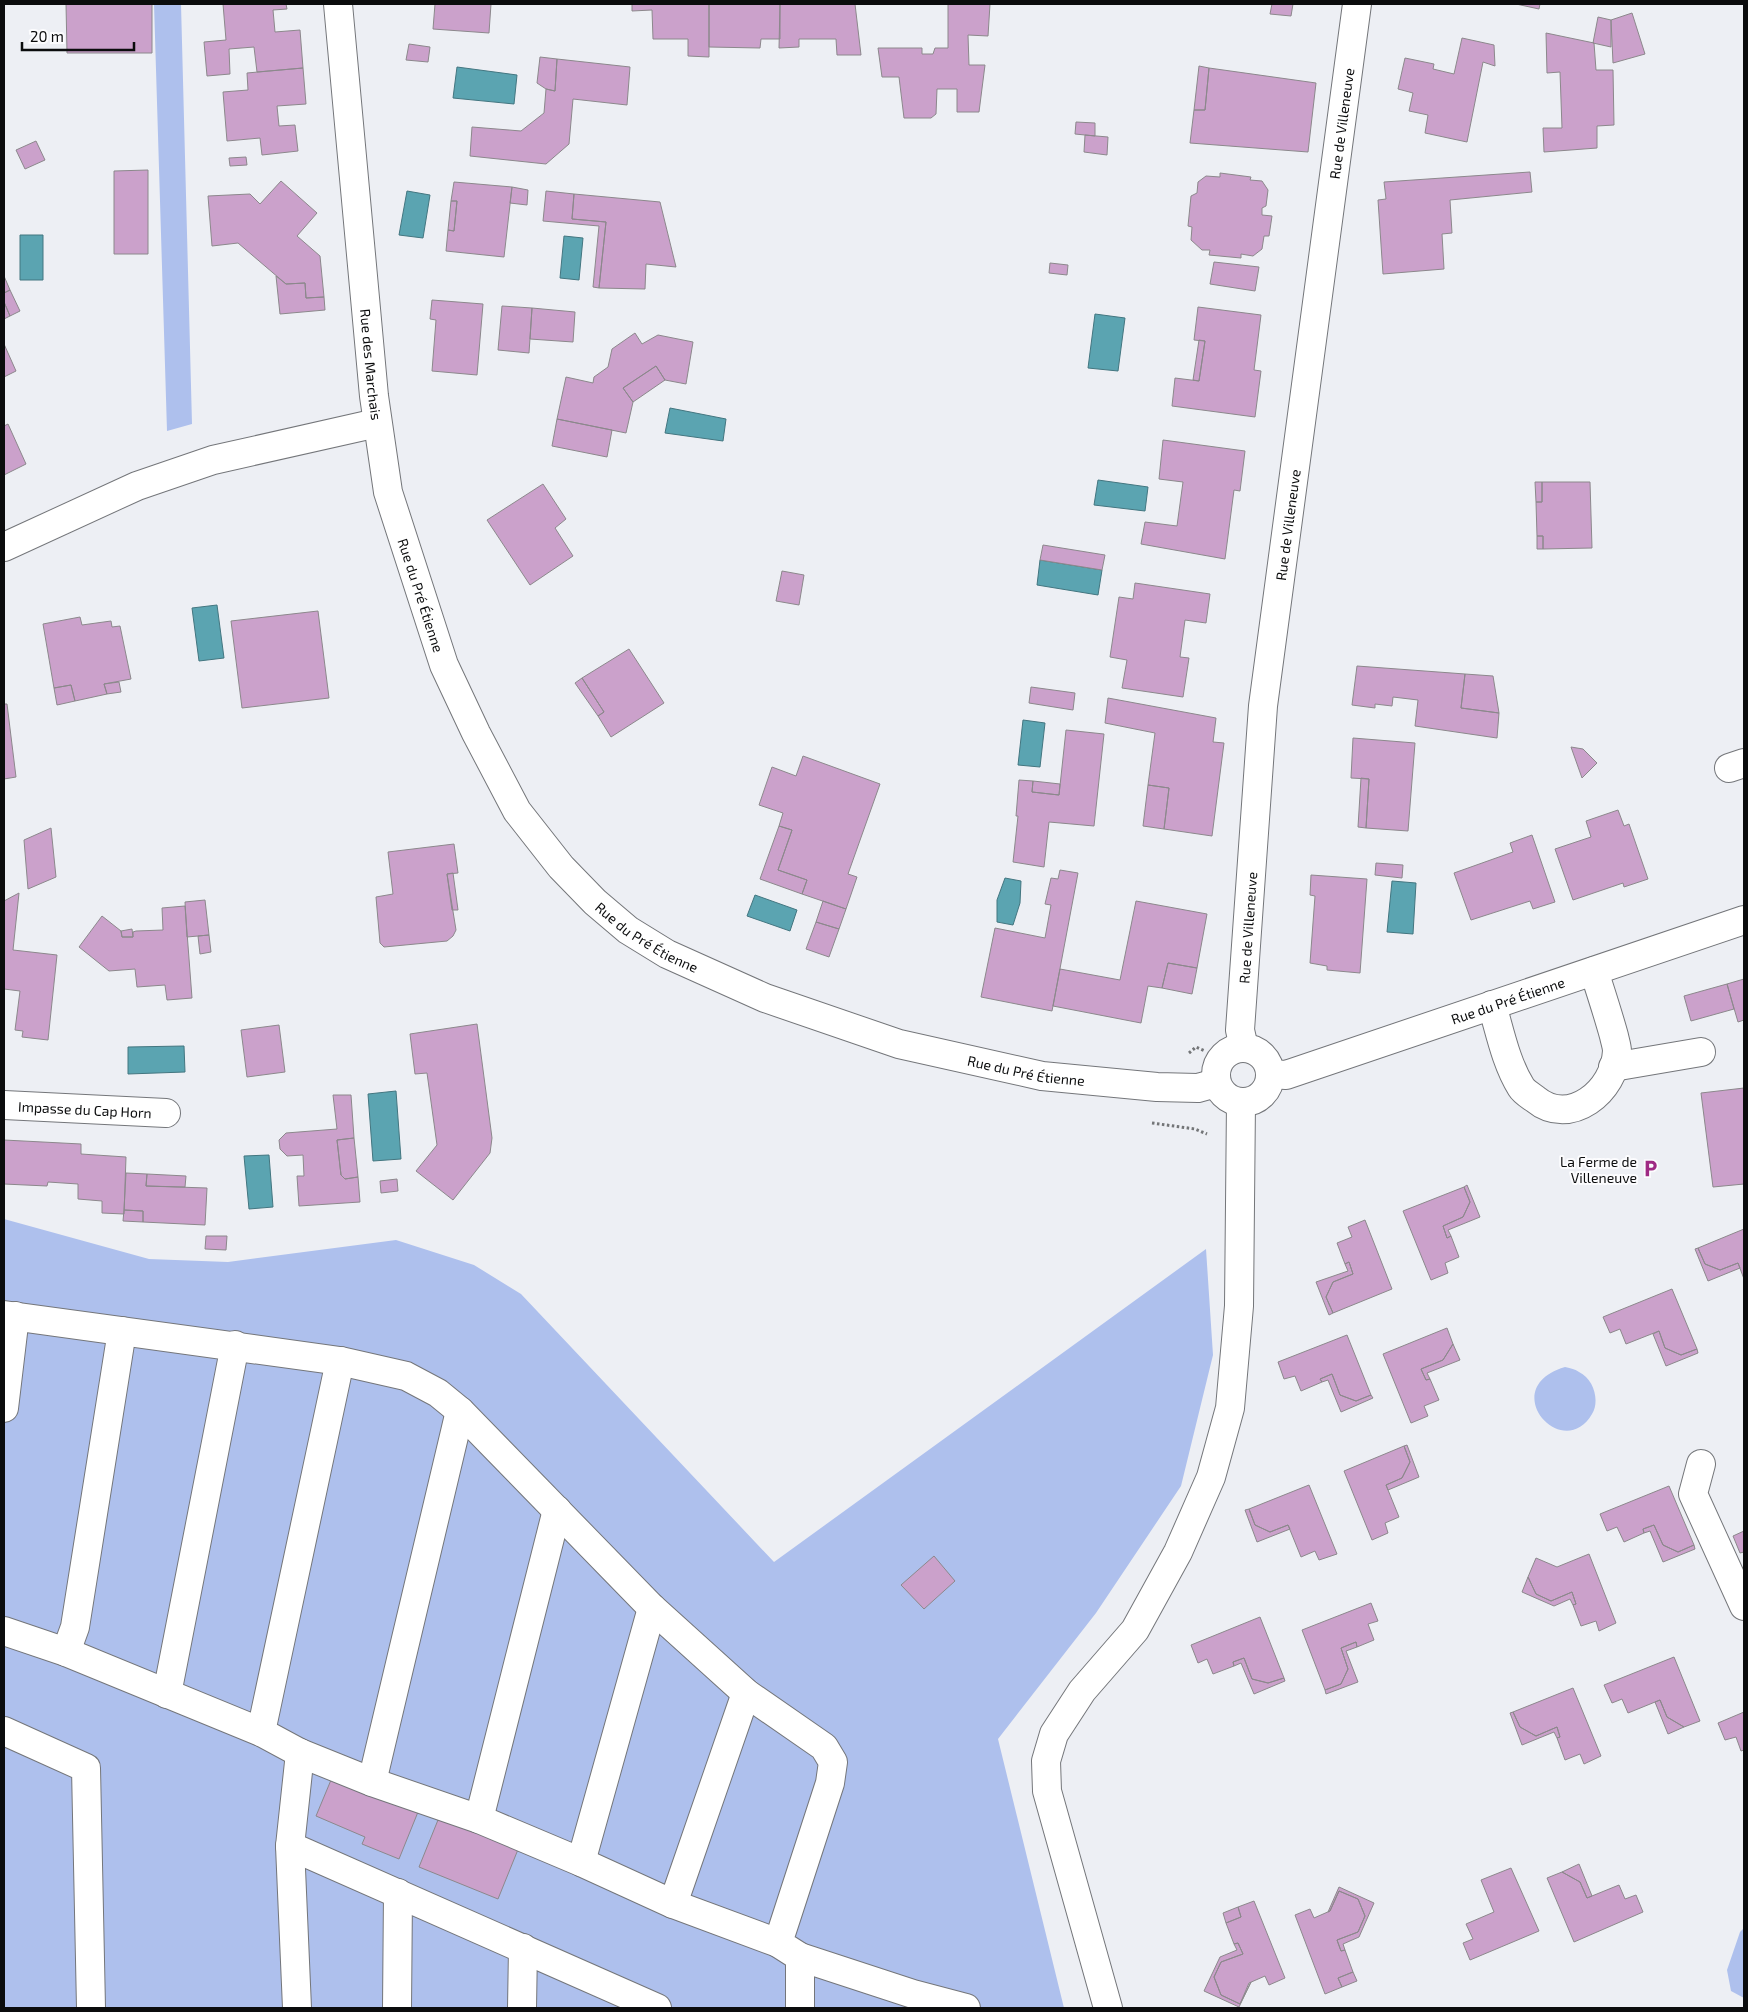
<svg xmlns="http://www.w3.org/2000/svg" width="1748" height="2012" viewBox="0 0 1748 2012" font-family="'Exo 2',sans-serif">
  <rect width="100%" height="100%" fill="#edeff4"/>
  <!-- green -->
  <path fill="#aec0ed" d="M154 4H181L192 424 167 431Z
    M4 1219 149 1259 228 1262 396 1240 474 1265 521 1294 774 1562 1206 1249 1213 1355 1181 1486 1096 1613 998 1739 1064 2008H4Z
    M1565 1367C1569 1368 1575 1369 1579 1372 1594 1379 1600 1401 1592 1414 1563 1464 1495 1388 1565 1367Z
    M1744 1928V1998L1731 1991 1727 1970 1740 1932Z"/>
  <!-- water -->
  <path fill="#5ba4b1" stroke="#437680" d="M457 67 517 75 514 104 453 98Z
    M407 191 430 195 423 238 399 235Z
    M20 235H43V280H20Z
    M564 236 583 238 579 280 560 278Z
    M1095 314 1125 318 1118 371 1088 368Z
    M670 408 726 419 723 441 665 433Z
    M1098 480 1148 487 1145 511 1094 505Z
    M1040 560 1102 570 1098 595 1037 585Z
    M217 605 224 658 199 661 192 608Z
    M1023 720 1045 723 1040 767 1018 765Z
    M1005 878 1021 881 1020 903 1013 925 997 922V900Z
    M1392 881 1416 883 1413 934 1387 932Z
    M755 895 797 910 790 931 747 916Z
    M184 1046 185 1072 128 1074V1047Z
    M396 1091 401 1159 373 1161 368 1094Z
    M269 1155 273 1207 249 1209 244 1156Z"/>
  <!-- building -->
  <path fill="#cba1cb" stroke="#8c888c" d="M66 4H152V53H67Z
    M223 4H286L287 9 273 10 275 32 300 30 303 68 257 72 254 47 229 49 230 74 207 76 204 42 226 40Z
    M435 4H491L489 33 433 29Z
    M632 4H709V57L688 56V39H653L652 10 632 11Z
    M709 4H780V39H761L760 48 709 47Z
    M780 4H855L861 55H837L836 39H799V47L779 48Z
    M948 4H990L988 36 968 35 969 65H985L979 112H957V89H937L936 114 931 118H904L899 77H882L878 48H922V54H933L935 48H948Z
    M1272 4H1293L1291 16 1270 14Z
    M1516 4H1540L1539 9Z
    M1632 13 1645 54 1613 63 1611 20Z
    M1598 17 1611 20V47L1593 43Z
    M1546 33 1594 43 1596 70H1613L1614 125 1597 126V148L1544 152 1543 128H1562L1560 72 1547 73Z
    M1462 38 1494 45 1495 66 1483 62 1467 142 1425 133 1428 115 1409 111 1413 93 1398 89 1405 58 1434 64 1433 69 1454 74Z
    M409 44 430 47 428 62 406 60Z
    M540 57 557 59 555 91 546 89 537 83Z
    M557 59 630 67 627 105 573 99 569 144 546 164 470 156 472 127 521 131 544 113 546 89 555 91Z
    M1199 66 1209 68 1205 110H1194Z
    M303 68 306 104 277 106 279 126 295 125 298 151 262 155 260 138 227 141 223 92 248 90 247 73Z
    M1209 68 1316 83 1308 152 1190 143 1194 110H1205Z
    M1076 122 1095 123V136L1075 134Z
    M1085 135 1108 137 1107 155 1084 152Z
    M36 141 45 160 25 169 16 150Z
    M246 157 247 165 230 166 229 158Z
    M148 170V254H114V171Z
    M1530 172 1532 192 1450 200 1452 233 1442 234 1444 269 1383 274 1378 200 1386 199 1384 182Z
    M1220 173 1251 177 1250 180 1262 181 1268 190 1266 206 1262 208V215L1272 216 1269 236H1264L1262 249 1253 256 1241 254V258L1209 255 1210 250H1202L1191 240 1192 227 1188 226 1191 196 1197 193 1198 182 1206 176 1220 177Z
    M281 181 317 213 297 236 320 256 324 297 306 298 305 283 286 284 238 243 212 246 208 196 250 194 260 204Z
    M454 182 512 187 504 257 446 251 448 230 454 231 457 201H451Z
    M512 187 528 190 527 205 510 203Z
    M546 191 574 194 572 219 606 222 599 288 593 287 599 226 543 221Z
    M574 194 660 202 676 267 646 264 645 289 599 288 606 222 572 219Z
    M451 201H457L454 231 448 230Z
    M1214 262 1259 267 1255 291 1210 284Z
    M1050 263 1068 265 1067 275 1049 273Z
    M4 276 10 290 4 293Z
    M276 276 286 284 305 283 306 298 324 297 325 310 280 314Z
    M10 290 20 311 10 316 4 302V293Z
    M432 300 483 304 477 375 432 371 436 320 430 319Z
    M4 302 10 316 4 319Z
    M502 306 532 308 529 353 498 350Z
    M1198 307 1261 315 1254 370 1261 371 1255 417 1172 406 1175 378 1199 381 1205 341 1194 340Z
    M532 308 575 312 573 342 530 339Z
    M635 333 642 344 658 335 693 342 686 384 665 380 656 366 623 388 633 402 626 433 557 419 566 377 593 383 594 377 608 367 612 349Z
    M1199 340 1205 341 1199 381 1193 380Z
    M4 344 16 371 4 377Z
    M656 366 665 380 633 402 623 388Z
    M557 419 612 430 607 457 552 446Z
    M8 424 26 464 4 475V426Z
    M1163 440 1245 451 1240 491 1234 490 1225 559 1141 544 1145 522 1177 526 1183 482 1159 479Z
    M1535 482H1542V502H1536Z
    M1542 482H1590L1592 548 1543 549V536H1537L1536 502H1542Z
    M543 484 566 519 555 528 573 556 530 585 487 520Z
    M1537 536H1543V549H1537Z
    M1043 545 1105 555 1102 570 1040 560Z
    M782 571 804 575 799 605 776 601Z
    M1135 583 1210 594 1206 623 1185 620 1180 657 1189 658 1183 697 1122 688 1127 660 1110 657 1119 597 1133 599Z
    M318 611 329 698 242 708 231 621Z
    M80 617 82 625 111 621 112 627 120 626 131 679 104 684 107 694 75 701 71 685 54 688 43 624Z
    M629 649 664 703 611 737 598 716 604 712 582 678Z
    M1357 666 1465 674 1461 708 1499 713 1497 738 1415 726 1418 700 1393 697 1392 706 1375 704V708L1352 705Z
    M1465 674 1493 676 1499 713 1461 708Z
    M582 678 604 712 598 716 575 683Z
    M119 682 121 692 107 694 104 684Z
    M71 685 75 701 57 705 54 688Z
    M1031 687 1075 693 1073 710 1029 703Z
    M1108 698 1216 718 1213 742 1224 743 1212 836 1164 829 1169 788 1148 785 1155 733 1105 723Z
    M4 704H7L16 777 4 779Z
    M1066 730 1104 734 1094 826 1049 822 1044 867 1013 862 1018 816H1016L1019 780 1033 781 1032 792 1059 795Z
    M1353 738 1415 743 1408 831 1366 828 1369 779 1351 778Z
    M1571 747 1583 749 1597 763 1582 778Z
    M803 756 880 784 848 874 857 877 846 909 802 894 807 880 778 870 792 830 779 826 783 813 759 805 772 767 796 776Z
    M1361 778 1369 779 1366 828 1358 827Z
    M1033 781 1060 784 1059 795 1032 792Z
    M1148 785 1169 788 1164 829 1143 826Z
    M1618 810 1624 826 1629 824 1648 879 1624 887 1623 883 1573 900 1555 849 1591 837 1586 821Z
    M779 826 792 830 778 870 807 880 802 894 760 879Z
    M51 828 56 877 28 889 24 840Z
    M1532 835 1555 902 1533 909 1530 901 1471 920 1454 873 1513 852 1510 843Z
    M454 844 458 873 447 874 456 930 453 936 447 941 384 947 380 943 376 897 393 894 388 852Z
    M1376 863 1403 865 1402 878 1375 875Z
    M1060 870 1078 873 1052 1011 981 997 995 928 1045 938 1051 905 1045 904 1051 878 1058 879Z
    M453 873 458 910H452L447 874Z
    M1311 875 1367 879 1360 973 1327 970V966L1310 963 1315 896 1310 895Z
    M19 893 13 950 57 955 48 1040 22 1037 23 1031 15 1030 20 991 4 989V901Z
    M205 900 209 935 187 937 185 902Z
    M823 901 846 909 839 929 816 922Z
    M1136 901 1207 914 1197 968 1168 963 1162 988 1148 986 1141 1023 1053 1006 1060 969 1120 980Z
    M185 906 192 998 167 1000 165 985 137 987 135 969 109 971 79 947 102 916 121 931 122 937H133V932L136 931 163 930 162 908Z
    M816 922 839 929 829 957 806 949Z
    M132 929 133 937H122L121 931Z
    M209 935 211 952 200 954 198 936Z
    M1168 963 1197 968 1192 994 1162 988Z
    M1744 979V1020L1738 1022 1727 984Z
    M1727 984 1734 1009 1691 1021 1684 996Z
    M477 1024 492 1138 490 1153 453 1200 416 1171 437 1145 427 1073 415 1074 410 1034Z
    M279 1025 285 1072 247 1077 241 1030Z
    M1744 1088V1184L1713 1187 1701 1093Z
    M333 1095H351L354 1138 337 1140 341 1175 345 1179 358 1177 360 1202 299 1206 297 1176H304L303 1155 287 1156 280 1149 279 1140 286 1133 337 1129Z
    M354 1138 358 1177 345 1179 341 1175 337 1140Z
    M4 1140 81 1144V1154L126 1157 124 1214 102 1213V1201L78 1199V1184L48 1182 47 1186 4 1184Z
    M126 1173 147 1174 146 1186 207 1188 205 1225 143 1222V1211L124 1210Z
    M147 1174 186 1176 185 1187 146 1186Z
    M397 1179 398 1191 381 1193 380 1181Z
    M1467 1185 1480 1217 1448 1230 1451 1236 1447 1238 1443 1226 1463 1217 1470 1202 1464 1187Z
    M1464 1187 1470 1202 1463 1217 1443 1226 1447 1238 1451 1236 1459 1257 1445 1263 1448 1273 1431 1280 1403 1211Z
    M124 1210 143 1211V1222L123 1221Z
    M1365 1220 1392 1289 1333 1313 1326 1297 1333 1282 1353 1274 1349 1262 1345 1264 1337 1243 1352 1237 1348 1227Z
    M1744 1229V1279L1738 1263 1720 1270 1705 1264 1698 1248Z
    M206 1236H227L226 1250 205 1249Z
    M1698 1248 1705 1264 1720 1270 1738 1263 1740 1268 1708 1281 1695 1249Z
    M1349 1262 1353 1274 1333 1282 1326 1297 1333 1313 1329 1315 1316 1282 1348 1271 1345 1264Z
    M1672 1289 1697 1349 1681 1355 1665 1348 1659 1331 1626 1344 1620 1329 1610 1333 1603 1317Z
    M1447 1328 1453 1344 1443 1360 1421 1369 1426 1380 1430 1379 1439 1400 1424 1406 1428 1416 1411 1423 1383 1354Z
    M1659 1331 1665 1348 1681 1355 1697 1349 1698 1353 1666 1366 1653 1334Z
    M1347 1335 1371 1395 1356 1401 1340 1395 1332 1374 1320 1379 1322 1382 1301 1391 1295 1376 1284 1379 1278 1362Z
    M1453 1344 1460 1360 1427 1373 1430 1379 1426 1380 1421 1369 1443 1360Z
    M1332 1374 1340 1395 1356 1401 1371 1395 1373 1398 1341 1412 1328 1380 1322 1382 1320 1379Z
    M1407 1445 1419 1477 1388 1490 1386 1485 1402 1478 1410 1462 1404 1446Z
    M1404 1446 1410 1462 1402 1478 1386 1485 1399 1517 1385 1523 1388 1533 1372 1540 1344 1471Z
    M1309 1485 1337 1554 1319 1560 1315 1551 1301 1557 1288 1525 1270 1532 1255 1525 1249 1509Z
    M1669 1486 1694 1545 1678 1552 1663 1545 1654 1525 1643 1529 1644 1533 1624 1542 1617 1527 1607 1531 1600 1514Z
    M1249 1509 1255 1525 1270 1532 1288 1525 1290 1529 1257 1542 1245 1510Z
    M1654 1525 1663 1545 1678 1552 1694 1545 1695 1549 1663 1562 1650 1531 1644 1533 1643 1529Z
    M1744 1531V1552L1740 1553 1733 1536Z
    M1589 1554 1616 1623 1599 1631 1596 1621 1581 1626 1573 1605 1576 1604 1572 1592 1551 1601 1536 1594 1528 1577 1536 1558 1557 1567Z
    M934 1556 955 1581 924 1609 901 1585Z
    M1528 1577 1536 1594 1551 1601 1572 1592 1576 1604 1573 1605 1570 1599 1554 1606 1522 1592Z
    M1371 1603 1378 1621 1368 1624 1374 1640 1357 1647 1356 1642 1341 1648 1348 1669 1341 1684 1325 1690 1302 1630Z
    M1260 1617 1284 1678 1268 1683 1252 1679 1244 1658 1233 1662 1234 1666 1213 1674 1207 1659 1198 1663 1191 1645Z
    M1356 1642 1357 1647 1346 1651 1358 1682 1326 1694 1325 1690 1341 1684 1348 1669 1341 1648Z
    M1674 1657 1700 1721 1684 1727 1667 1717 1660 1700 1628 1713 1622 1699 1612 1703 1604 1685Z
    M1244 1658 1252 1679 1268 1683 1284 1678 1285 1681 1254 1694 1241 1663 1234 1666 1233 1662Z
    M1573 1688 1601 1756 1584 1764 1580 1754 1565 1760 1557 1738 1560 1737 1557 1727 1536 1736 1520 1727 1513 1712Z
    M1660 1700 1667 1717 1684 1727 1668 1734 1655 1702Z
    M1513 1712 1520 1727 1536 1736 1557 1727 1560 1737 1557 1738 1554 1732 1522 1745 1510 1713Z
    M1744 1712V1750L1741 1751 1736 1737 1725 1740 1718 1723Z
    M331 1780 420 1807 399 1859 362 1844 365 1837 316 1816Z
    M440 1815 519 1847 498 1899 419 1867Z
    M1579 1864 1592 1896 1587 1898 1580 1882 1562 1872Z
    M1511 1868 1539 1931 1470 1960 1463 1943 1473 1939 1466 1924 1494 1912 1481 1880Z
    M1562 1872 1580 1882 1587 1898 1619 1885 1625 1899 1636 1895 1643 1912 1574 1942 1547 1878Z
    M1339 1887 1374 1903 1359 1937 1343 1944 1345 1950 1341 1951 1337 1940 1358 1932 1365 1916 1358 1899 1339 1891 1330 1911 1328 1912Z
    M1339 1891 1358 1899 1365 1916 1358 1932 1337 1940 1341 1951 1345 1950 1353 1972 1338 1978 1342 1987 1325 1994 1295 1915 1310 1909 1314 1918 1330 1911Z
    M1254 1901 1285 1978 1269 1985 1265 1976 1249 1983 1240 2004 1221 1995 1214 1977 1221 1962 1243 1954 1238 1943 1234 1944 1226 1923 1241 1917 1238 1907Z
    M1238 1907 1241 1917 1226 1923 1223 1913Z
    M1238 1943 1243 1954 1221 1962 1214 1977 1221 1995 1240 2004 1251 1982 1239 2007 1204 1991 1220 1957 1237 1950 1234 1944Z
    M1353 1972 1357 1981 1342 1987 1338 1978Z"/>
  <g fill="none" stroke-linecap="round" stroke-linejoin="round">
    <defs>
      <g id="minor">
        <path id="s1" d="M338 4 374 396 388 492 444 665 476 733 517 811 561 867 595 902 628 930 667 954 765 998 899 1044 1042 1076 1157 1087 1198 1088 1216 1083"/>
        <path d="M4 547 137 486 213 460 377 423"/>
        <path d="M1729 768 1744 763"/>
        <path d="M1492 1005C1500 1032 1506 1063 1521 1087 1524 1092 1531 1096 1535 1099 1570 1128 1615 1091 1617 1051 1617 1047 1615 1041 1614 1036 1608 1014 1601 993 1594 971"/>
        <circle cx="1243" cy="1075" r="27"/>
        <path id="s2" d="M1244 1048 1240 1030 1263 706 1357 4"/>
        <path d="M1613 1067 1701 1052"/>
        <path id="s3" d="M1270 1074 1286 1075 1744 920"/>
        <path id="s4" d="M4 1105 166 1113"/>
        <path d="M4 1315 340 1361 406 1376 438 1393 460 1411 652 1608 746 1693 824 1747 833 1762 830 1783 778 1943 800 1957 913 1994 966 2008"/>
        <path d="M4 1408 15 1316"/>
        <path d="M1701 1464 1693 1494 1744 1606"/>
        <path d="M4 1631 66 1652 261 1732 300 1753 372 1782 479 1819 581 1862 673 1904 778 1943"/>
        <path d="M66 1652 75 1627 122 1331"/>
        <path d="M167 1694 235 1345"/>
        <path d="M4 1731 86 1768 91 2008"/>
        <path d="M261 1732 340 1361"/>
        <path d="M372 1782 460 1411"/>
        <path d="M479 1819 557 1510"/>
        <path d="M290 1846 657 2008"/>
        <path d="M581 1862 652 1608"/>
        <path d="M673 1904 746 1693"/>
        <path d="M297 2008 290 1846 300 1753"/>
        <path d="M397 2008 398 1893"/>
        <path d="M522 2008 523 1948"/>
        <path d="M800 2008V1957"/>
        <path d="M1108 2008 1047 1791 1046 1761 1054 1734 1082 1691 1135 1630 1178 1552 1211 1477 1230 1408 1239 1306 1241 1102"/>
      </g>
    </defs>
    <!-- minor casing -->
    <use href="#minor" stroke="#74767a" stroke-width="30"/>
    <!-- path -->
    <path stroke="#737577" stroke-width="3" stroke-dasharray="2.5 2.5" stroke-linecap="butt" d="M1189 1053 1196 1047 1205 1051
      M1152 1123 1195 1129 1207 1134"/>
    <!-- minor -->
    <use href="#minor" stroke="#fff" stroke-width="28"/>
  </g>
  <!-- icons -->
  <defs>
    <symbol id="parking-bare" viewBox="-9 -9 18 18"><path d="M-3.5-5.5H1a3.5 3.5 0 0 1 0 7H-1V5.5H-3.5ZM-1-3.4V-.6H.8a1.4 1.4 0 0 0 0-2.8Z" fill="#9f2a84" stroke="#fcfcfe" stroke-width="2.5" paint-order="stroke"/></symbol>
  </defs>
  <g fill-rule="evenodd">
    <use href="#parking-bare" x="1638" y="1156" width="25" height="25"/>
  </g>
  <g text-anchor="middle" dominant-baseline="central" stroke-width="4" stroke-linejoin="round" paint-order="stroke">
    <!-- street labels -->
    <g font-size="14" fill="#0b0c0d" stroke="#fcfcfe">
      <text stroke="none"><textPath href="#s2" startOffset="931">Rue de Villeneuve</textPath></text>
      <text stroke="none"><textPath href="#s1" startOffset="362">Rue des Marchais</textPath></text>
      <text stroke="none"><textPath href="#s2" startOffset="526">Rue de Villeneuve</textPath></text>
      <text stroke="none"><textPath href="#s1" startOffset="599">Rue du Pré Étienne</textPath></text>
      <text stroke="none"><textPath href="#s2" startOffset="121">Rue de Villeneuve</textPath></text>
      <text stroke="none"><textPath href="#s1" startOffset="1019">Rue du Pré Étienne</textPath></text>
      <text stroke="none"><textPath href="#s3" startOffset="250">Rue du Pré Étienne</textPath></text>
      <text stroke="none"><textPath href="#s1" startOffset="1424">Rue du Pré Étienne</textPath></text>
      <text stroke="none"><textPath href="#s4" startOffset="81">Impasse du Cap Horn</textPath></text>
    </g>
    <!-- poi labels -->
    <g font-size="14" fill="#0b0c0d" stroke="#fcfcfe" text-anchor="end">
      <text x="1637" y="1161">La Ferme de<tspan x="1637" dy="16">Villeneuve</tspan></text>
    </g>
  </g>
  <!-- border -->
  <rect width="1748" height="2012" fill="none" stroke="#0b0c0d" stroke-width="10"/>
  <!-- scale -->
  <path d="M22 42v8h112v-8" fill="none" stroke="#0b0c0d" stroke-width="2.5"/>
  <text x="30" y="42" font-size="15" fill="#0b0c0d" stroke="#fcfcfe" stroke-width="4" paint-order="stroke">20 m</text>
</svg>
